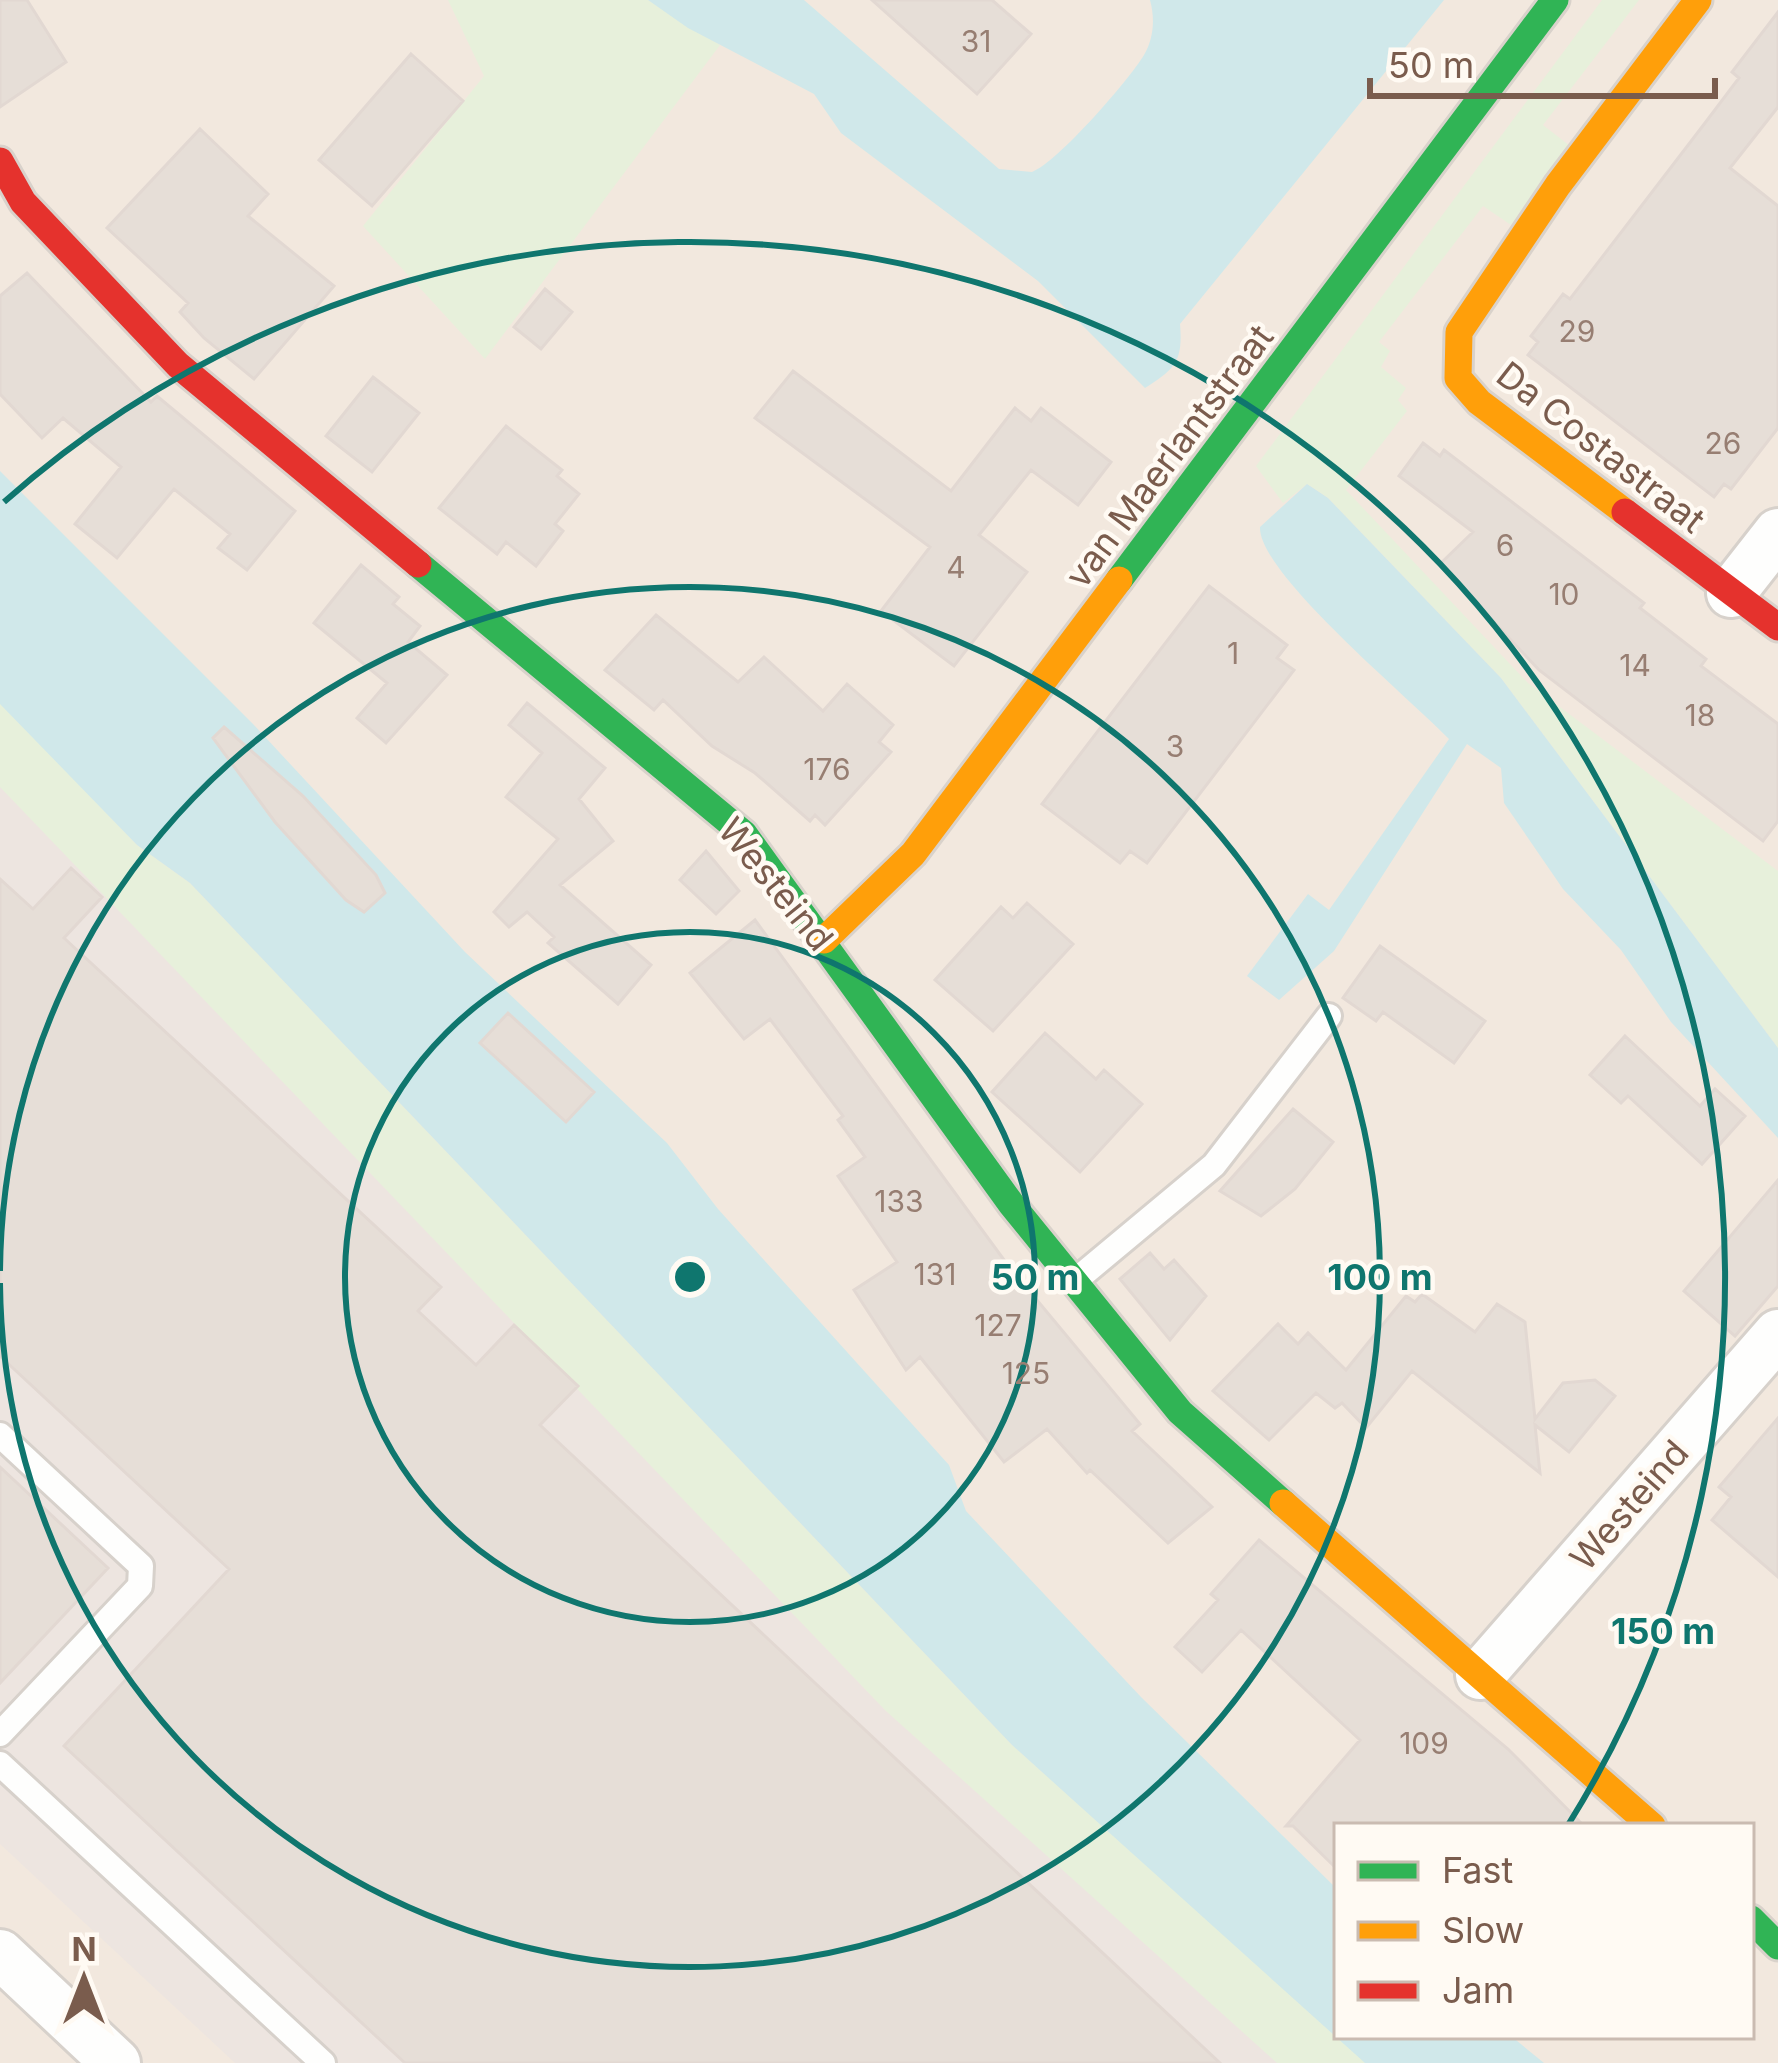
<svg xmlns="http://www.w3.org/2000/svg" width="1778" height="2063" viewBox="0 0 1778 2063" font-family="Inter,sans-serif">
  <rect width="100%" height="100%" fill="#f9f5f0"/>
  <!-- residential -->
  <path fill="#f2e8de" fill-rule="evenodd" d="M0 0H1778V2063H0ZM1337 1826H1751V2036H1337Z"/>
  <!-- industrial -->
  <path fill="#ede5e0" d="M0 783 886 1711 1299 2063H235L0 1844Z"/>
  <!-- green -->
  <path fill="#e7f0db" d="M448 0H648L720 45 485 359 363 226 484 76Z
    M1602 0H1639L1543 125 1570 146 1511 225 1483 206 1379 342 1390 351 1381 367 1406 388 1398 400 1407 411 1346 490 1528 683 1778 871V1048L1501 678 1328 498 1307 484 1283 503 1256 466Z
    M0 702 137 845 190 883 1012 1745 1368 2063H1277L886 1711 0 787Z"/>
  <!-- water -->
  <path fill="#d0e8ea" d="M648 0H804L999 169 1032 172C1058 162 1129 80 1144 55 1154 38 1155 18 1150 0H1444L1180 324C1183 360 1176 369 1145 388L1038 281 841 133 814 94 688 28Z
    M0 471 253 724 465 952 667 1143 718 1209 949 1465 966 1511 1141 1697 1337 1889V2036H1511L1544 2063H1365L1012 1745 190 883 137 845 0 704Z
    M1307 484 1328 498 1501 678 1778 1048V1138L1671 1022 1621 950 1563 889 1504 803 1501 768 1467 744 1334 951 1279 1000 1247 976 1308 894 1329 910 1449 739C1412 700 1258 573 1260 527Z"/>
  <!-- building -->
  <path fill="#e6ded7" stroke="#e2d8d2" stroke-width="3" d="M0 0H27L66 62 0 107Z
    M872 0H992L1031 34 977 94Z
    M1778 12V107L1730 168 1778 206V428L1731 489 1724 484 1714 497 1528 355 1538 342 1531 336 1563 294 1570 299 1705 123 1739 78 1732 72Z
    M411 54 463 101 372 206 319 160Z
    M200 129 268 194 248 216 334 286 254 379 204 338 180 312 188 303 107 228Z
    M27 273 151 402 157 396 295 511 247 570 218 548 230 534 174 489 117 558 75 524 121 467 63 418 42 438 0 394V296Z
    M545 289 572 312 541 349 514 327Z
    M793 371 951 491 1015 408 1031 421 1041 408 1111 462 1078 505 1031 470 979 535 1027 572 954 666 881 611 930 547 755 418Z
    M373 377 419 413 372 472 326 436Z
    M506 426 562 470 557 476 579 494 555 524 563 531 536 566 506 542 497 554 439 508Z
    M1423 443 1440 456 1444 450 1644 603 1640 608 1706 659 1701 666 1778 724V821L1763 841 1539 670 1440 564 1473 532 1399 476Z
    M361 565 399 597 393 604 420 626 408 642 447 675 386 743 357 718 387 683 314 623Z
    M1209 586 1287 645 1277 658 1294 670 1147 863 1130 851 1120 863 1042 804Z
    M656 615 738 682 764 657 823 711 847 684 893 725 879 742 891 752 825 825 815 815 810 821 755 773 712 746 663 700 654 710 605 670Z
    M527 703 605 768 579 799 613 841 560 885 651 965 618 1004 548 943 554 937 527 912 509 927 494 912 558 839 506 797 542 753 509 725Z
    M224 727 303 796 376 875 385 893 364 912 346 900 275 822 213 738Z
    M706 851 739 891 716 914 680 880Z
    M71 868 102 897 64 938 441 1287 418 1311 476 1365 514 1325 578 1386 540 1425 1220 2063H405L64 1746 229 1569 0 1356V879L33 909Z
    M1027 903 1073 944 993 1031 935 980 1001 907 1013 918Z
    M755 920 1007 1264 1140 1424 1132 1431 1212 1507 1168 1543 1090 1470 1087 1473 1047 1429 1004 1462 920 1357 906 1370 854 1290 897 1262 838 1176 865 1157 838 1120 843 1116 770 1019 744 1039 690 973Z
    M1380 946 1485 1021 1454 1063 1383 1012 1376 1021 1343 998Z
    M508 1013 594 1092 566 1122 480 1043Z
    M1045 1033 1096 1079 1104 1070 1142 1104 1080 1172 992 1092Z
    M1625 1036 1700 1106 1715 1089 1745 1116 1702 1164 1628 1096 1621 1103 1590 1075Z
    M1293 1109 1333 1142 1295 1189 1261 1216 1220 1191Z
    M1778 1180V1286L1735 1336 1684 1291Z
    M1150 1253 1164 1269 1174 1260 1206 1296 1170 1340 1120 1279Z
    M1422 1294 1475 1332 1497 1304 1525 1322 1535 1419 1563 1383 1595 1380 1615 1396 1569 1452 1535 1425 1540 1473 1412 1371 1366 1428 1342 1403 1335 1408 1316 1393 1269 1440 1213 1391 1278 1324 1298 1344 1308 1333 1346 1370 1406 1296 1415 1302Z
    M1778 1418V1577L1712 1520 1731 1497 1719 1487Z
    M0 1467 108 1568 0 1683Z
    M1259 1540 1508 1749 1584 1826H1337V1869L1293 1826H1286L1360 1740 1241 1630 1202 1672 1175 1647 1218 1600 1211 1594Z"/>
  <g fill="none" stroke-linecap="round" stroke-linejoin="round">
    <defs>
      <path id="lane" d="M1076 1280 1214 1165 1329 1016
        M0 1435 141 1566 140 1586 0 1734
        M0 1764 323 2063"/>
      <path id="street" d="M1731 593 1778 533
        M1480 1675 1778 1334
        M0 1954 116 2063"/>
      <path id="fast" d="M418 564 744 834 1012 1205 1180 1412 1283 1503
        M1119 580 1555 0
        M1751 1919 1778 1946"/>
      <path id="slow" d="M1625 512 1479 402 1458 378 1459 332 1558 185 1698 0
        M824 940 913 854 1119 580
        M1283 1503 1652 1826"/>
      <path id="jam" d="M0 161 23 202 178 365 418 564
        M1625 512 1778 627"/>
    </defs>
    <!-- lane casing -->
    <use href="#lane" stroke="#d7d1cb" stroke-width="30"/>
    <!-- street casing -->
    <use href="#street" stroke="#d7d1cb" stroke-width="54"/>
    <!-- fast casing -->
    <use href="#fast" stroke="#d9d2cb" stroke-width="33"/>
    <!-- slow casing -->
    <use href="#slow" stroke="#d9d2cb" stroke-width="33"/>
    <!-- jam casing -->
    <use href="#jam" stroke="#d9d2cb" stroke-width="33"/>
    <!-- lane -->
    <use href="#lane" stroke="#fefefd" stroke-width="24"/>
    <!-- street -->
    <use href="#street" stroke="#fefefd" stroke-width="48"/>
    <!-- fast -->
    <use href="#fast" stroke="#30b455" stroke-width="27"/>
    <!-- slow -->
    <use href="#slow" stroke="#ff9f0a" stroke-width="27"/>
    <!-- jam -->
    <use href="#jam" stroke="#e5322d" stroke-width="27"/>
  </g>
  <!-- distance rings -->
  <g fill="none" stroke="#0f766e" stroke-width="6">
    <circle cx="690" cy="1277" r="345"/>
    <path d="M0 1271A690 690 0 1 1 0 1283"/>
    <path d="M4 502A1035 1035 0 0 1 1568 1825"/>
  </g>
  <g text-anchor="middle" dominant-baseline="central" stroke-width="9" stroke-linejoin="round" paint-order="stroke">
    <!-- number labels -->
    <g font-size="30" fill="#977e72">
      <text x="976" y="41">31</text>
      <text x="1577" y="331">29</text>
      <text x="1723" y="443">26</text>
      <text x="1505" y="545">6</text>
      <text x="956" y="567">4</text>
      <text x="1564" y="594">10</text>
      <text x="1233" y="653">1</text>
      <text x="1635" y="665">14</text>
      <text x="1700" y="715">18</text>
      <text x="1175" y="746">3</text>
      <text x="827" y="769">176</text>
      <text x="899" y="1201">133</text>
      <text x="935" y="1274">131</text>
      <text x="998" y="1325">127</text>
      <text x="1026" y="1373">125</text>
      <text x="1424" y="1743">109</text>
    </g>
    <!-- street labels -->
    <g font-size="36" fill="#7a5c4d" stroke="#fffaf3">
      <text transform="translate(1601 447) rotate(38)">Da Costastraat</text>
      <text transform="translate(1169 456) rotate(-53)">van Maerlantstraat</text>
      <text transform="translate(776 884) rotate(51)">Westeind</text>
      <text transform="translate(1629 1505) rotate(-49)">Westeind</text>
    </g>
  </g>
  <circle cx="690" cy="1277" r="18" fill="#0f766e" stroke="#fffaf3" stroke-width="6"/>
  <g font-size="36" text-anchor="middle" font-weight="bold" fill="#0f766e" stroke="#fffaf3" stroke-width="9" stroke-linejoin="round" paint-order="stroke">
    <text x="1035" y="1290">50 m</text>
    <text x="1380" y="1290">100 m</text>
    <text x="1663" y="1644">150 m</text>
  </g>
  <!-- legend -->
  <rect x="1334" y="1823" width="420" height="216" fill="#fffaf3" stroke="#cabbb1" stroke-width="3"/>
  <rect x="1358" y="1862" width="60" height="18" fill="#30b455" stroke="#cabbb1" stroke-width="3"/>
  <text x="1442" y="1883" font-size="36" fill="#7a5c4d">Fast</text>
  <rect x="1358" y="1922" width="60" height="18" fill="#ff9f0a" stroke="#cabbb1" stroke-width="3"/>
  <text x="1442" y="1943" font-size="36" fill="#7a5c4d">Slow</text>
  <rect x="1358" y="1982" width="60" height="18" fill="#e5322d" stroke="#cabbb1" stroke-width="3"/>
  <text x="1442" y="2003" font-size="36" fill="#7a5c4d">Jam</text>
  <!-- north arrow -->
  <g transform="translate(84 1979)" stroke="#fffaf3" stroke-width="9" paint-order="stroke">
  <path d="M0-9L21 45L0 30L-21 45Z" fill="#7a5c4d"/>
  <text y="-18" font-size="33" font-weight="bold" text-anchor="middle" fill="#7a5c4d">N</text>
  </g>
  <!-- scale -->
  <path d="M1370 78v18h345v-18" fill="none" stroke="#7a5c4d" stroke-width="6"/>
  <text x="1388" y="78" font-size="36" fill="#7a5c4d" stroke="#fffaf3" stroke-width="9" paint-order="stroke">50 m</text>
</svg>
